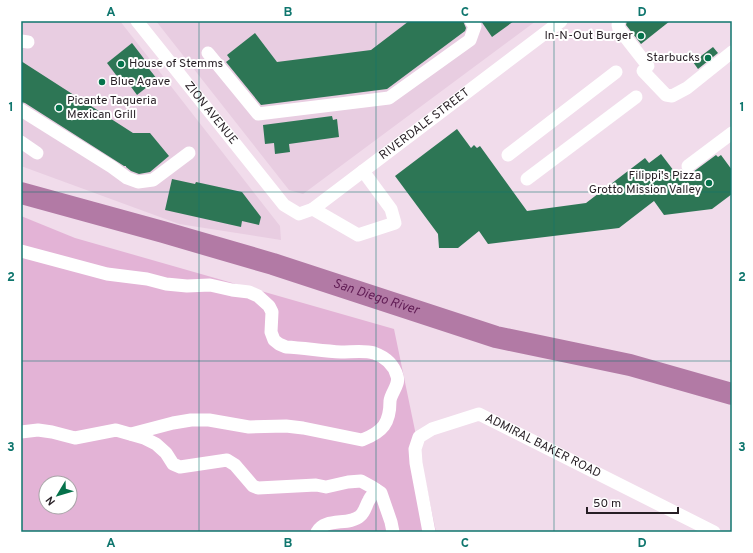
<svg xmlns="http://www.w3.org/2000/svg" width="753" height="553" viewBox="0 0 753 553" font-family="Overpass,sans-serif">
  <rect width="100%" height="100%" fill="#f1dceb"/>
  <!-- built -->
  <path fill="#e8cde1" d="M21 21H120L280 226 281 240 179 224 21 166Z
    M156 21H536L303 194 289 190Z"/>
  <!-- green -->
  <path fill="#e3b3d6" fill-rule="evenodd" d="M21 216 75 238 394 329 436 532H21ZM46 483H70V507H46Z"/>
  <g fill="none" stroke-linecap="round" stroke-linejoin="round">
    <!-- river -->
    <path stroke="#b27aa5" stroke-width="22" id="s1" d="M21 193 163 232 273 264 496 337 630 365 732 394"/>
  </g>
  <!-- building -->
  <path fill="#2d7655" d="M409 21H463L466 28 465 31 387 89 261 105 226 62 230 59 227 55 255 33 277 62 371 50Z
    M481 21H514L492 37Z
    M627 21H670L641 44 626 25Z
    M132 43 148 64 146 65 157 79 137 95 126 80 122 83 107 63Z
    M713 47 718 53 698 69 693 62Z
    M21 61 133 133H150L169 156 150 172 139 174 131 171 126 167V166H124L25 103 21 102Z
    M332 116 333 120 337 119 339 137 289 144 290 152 275 154 274 143 265 144 263 125Z
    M457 129 471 148 474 145 477 148 480 146 527 211 586 203 645 158 649 163 661 154 677 175 685 176 693 172 716 155 718 157 721 155 732 170V194L712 209 664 215 654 201 619 228 488 244 479 231 458 248H439L438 234 395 176Z
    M172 179 195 184 196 182 242 192 261 217 259 225 242 221 241 227 165 210Z"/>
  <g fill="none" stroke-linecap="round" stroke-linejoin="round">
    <!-- minor -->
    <g stroke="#fff" stroke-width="13">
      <path id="s2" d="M137 21 284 205 299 214 313 209 561 21"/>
      <path d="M619 21 618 25 619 29 648 66"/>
      <path d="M21 41 28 42"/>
      <path d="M208 53 258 114 389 98 470 40 475 26 471 21"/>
      <path d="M643 71 666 95 672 96 687 88 732 52"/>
      <path d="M21 110 112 167 127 178 138 182 153 180 189 153"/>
      <path d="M21 142 37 153"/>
      <path d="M508 155 616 72"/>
      <path d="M688 166 732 133"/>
      <path d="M527 179 636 97"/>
      <path d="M313 209 358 235 395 223 391 209 363 171"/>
      <path d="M21 251 107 274 147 279 166 284 187 286 210 285 232 290 249 292 258 296 269 306 272 312 271 332 274 340 279 344 286 347C304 348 323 351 341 352 351 352 365 350 374 353 385 357 394 365 397 376 400 385 391 392 390 401 390 423 383 432 362 440L303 428 286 426 249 427 209 420H191L173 423 131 434"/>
      <path d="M21 432 38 430 52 432 75 438 116 430 144 438 156 444 166 453 173 464 180 467 227 460 235 465 253 486 258 488 316 485 326 487 348 482 361 481 372 487 381 493 391 522 393 532"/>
      <path d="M317 532C325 517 349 526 360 516 365 512 366 505 369 500 371 496 374 493 376 490"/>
      <path id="s3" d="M429 532 416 463 415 449 419 437 432 429 479 414 714 532"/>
    </g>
  </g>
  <!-- grid -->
  <path fill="none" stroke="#0f766e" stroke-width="1" stroke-opacity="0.55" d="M199 21V532M376 21V532M554 21V532M21 192H732M21 361H732"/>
  <!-- markers -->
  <g fill="#05724b" stroke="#fff" stroke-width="1.5">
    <circle cx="641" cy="36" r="4"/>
    <circle cx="708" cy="58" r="4"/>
    <circle cx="121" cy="64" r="4"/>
    <circle cx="102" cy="82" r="4"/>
    <circle cx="59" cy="108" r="4"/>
    <circle cx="709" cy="183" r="4"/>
  </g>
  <g text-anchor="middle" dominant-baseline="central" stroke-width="4" stroke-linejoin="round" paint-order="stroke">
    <!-- poi labels -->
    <g font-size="12" fill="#271f25" stroke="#fff" text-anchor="end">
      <text x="633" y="36">In-N-Out Burger</text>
      <text x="700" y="58">Starbucks</text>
      <text x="129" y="64" text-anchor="start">House of Stemms</text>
      <text x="110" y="82" text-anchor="start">Blue Agave</text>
      <text x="67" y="101" text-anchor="start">Picante Taqueria<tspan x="67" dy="14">Mexican Grill</tspan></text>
      <text x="701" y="176">Filippi's Pizza<tspan x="701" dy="14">Grotto Mission Valley</tspan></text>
    </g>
    <!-- street labels -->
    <g font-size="12" fill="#271f25" stroke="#fff">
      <text stroke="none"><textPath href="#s2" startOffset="118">ZION AVENUE</textPath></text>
      <text stroke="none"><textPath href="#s2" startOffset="408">RIVERDALE STREET</textPath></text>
      <text stroke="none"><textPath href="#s3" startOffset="233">ADMIRAL BAKER ROAD</textPath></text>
    </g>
    <!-- water labels -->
    <g font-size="13" font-style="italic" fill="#611d55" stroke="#fff">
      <text stroke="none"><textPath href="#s1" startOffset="370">San Diego River</textPath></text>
    </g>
  </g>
  <!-- border -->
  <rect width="753" height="553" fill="none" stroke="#ffffff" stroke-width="44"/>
  <!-- north arrow -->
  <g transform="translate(58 495) rotate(232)"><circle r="19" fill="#ffffff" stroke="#a9a5a8"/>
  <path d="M0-3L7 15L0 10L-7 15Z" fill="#05724b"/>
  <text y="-6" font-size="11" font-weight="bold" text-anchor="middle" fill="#271f25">N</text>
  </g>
  <!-- scale -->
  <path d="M587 507v6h91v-6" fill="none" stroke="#271f25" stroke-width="2"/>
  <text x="593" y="507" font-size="12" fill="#271f25" stroke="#ffffff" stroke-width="3" paint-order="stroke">50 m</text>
  <rect x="22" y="22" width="709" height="509" fill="none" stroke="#0f766e" stroke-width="1.5"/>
  <g font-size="13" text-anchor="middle" font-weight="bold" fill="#0f766e">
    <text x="111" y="16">A</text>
    <text x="288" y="16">B</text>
    <text x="465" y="16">C</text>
    <text x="642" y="16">D</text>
    <text x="11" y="111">1</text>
    <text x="742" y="111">1</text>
    <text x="11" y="281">2</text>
    <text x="742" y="281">2</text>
    <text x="11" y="451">3</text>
    <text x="742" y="451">3</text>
    <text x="111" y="547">A</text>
    <text x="288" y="547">B</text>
    <text x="465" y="547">C</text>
    <text x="642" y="547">D</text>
  </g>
</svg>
